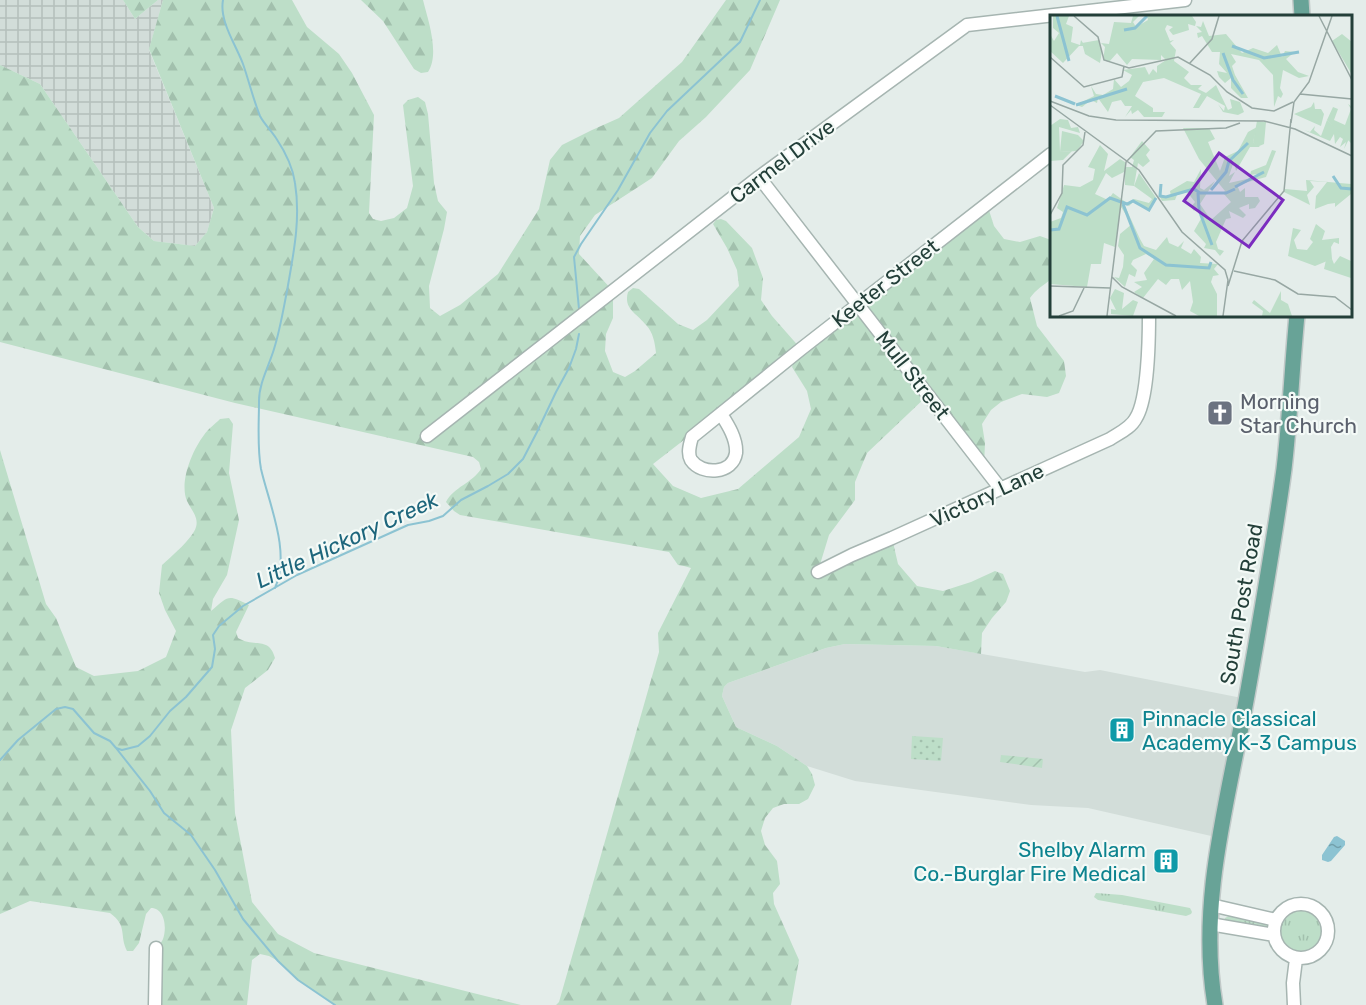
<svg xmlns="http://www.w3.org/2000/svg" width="1366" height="1005" viewBox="0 0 1366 1005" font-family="Rubik,sans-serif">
  <defs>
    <pattern id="industrial-grid" width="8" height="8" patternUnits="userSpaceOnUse" patternTransform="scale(1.5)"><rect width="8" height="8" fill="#d2ddd9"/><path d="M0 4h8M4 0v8" fill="none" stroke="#b4bfbb"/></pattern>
    <pattern id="grass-tufts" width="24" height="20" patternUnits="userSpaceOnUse" patternTransform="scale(1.5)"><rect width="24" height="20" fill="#bddec8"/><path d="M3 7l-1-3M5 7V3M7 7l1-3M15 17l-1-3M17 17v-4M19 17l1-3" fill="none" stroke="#a2c0ad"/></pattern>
    <pattern id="forest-firs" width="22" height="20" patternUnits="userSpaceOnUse" patternTransform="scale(1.5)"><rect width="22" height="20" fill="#bddec8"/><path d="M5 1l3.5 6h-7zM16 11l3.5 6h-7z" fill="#a2c0ad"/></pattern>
    <pattern id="park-dots" width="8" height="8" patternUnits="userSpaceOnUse" patternTransform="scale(1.5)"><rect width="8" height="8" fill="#bddec8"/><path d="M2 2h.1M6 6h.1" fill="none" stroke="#a2c0ad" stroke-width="1.8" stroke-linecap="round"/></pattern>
    <pattern id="garden-furrows" width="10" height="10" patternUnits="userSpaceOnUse" patternTransform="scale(1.5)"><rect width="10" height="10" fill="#bddec8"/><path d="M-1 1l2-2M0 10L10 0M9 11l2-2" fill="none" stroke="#a2c0ad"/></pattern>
    <pattern id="water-ripples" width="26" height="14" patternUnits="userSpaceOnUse" patternTransform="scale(1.5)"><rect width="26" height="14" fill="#8cc3d2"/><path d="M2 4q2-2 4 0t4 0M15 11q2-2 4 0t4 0" fill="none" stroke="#72a0ab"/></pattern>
  </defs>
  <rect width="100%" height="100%" fill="#e4edea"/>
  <!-- built -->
  <path fill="#d2ddd9" d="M845 644 936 646 1085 672 1100 670 1247 699 1220 838 1088 808 1031 805 855 781 807 766 777 746 736 727 722 696 724 687 728 683 826 648Z"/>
  <!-- industrial -->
  <path fill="url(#industrial-grid)" d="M0 0H123L135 19 158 0H163L149 50 214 208 207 232 195 246 154 241 138 227 40 84 0 65Z"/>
  <!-- grass -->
  <path fill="url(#grass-tufts)" d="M1096 893 1122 895 1190 908 1192 912 1191 914 1186 916 1098 900 1094 897Z
    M1278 932a23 23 0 1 1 46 0a23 23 0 1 1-46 0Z
    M1229 916 1268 923 1269 925 1268 930 1224 921 1225 918Z"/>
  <!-- forest -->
  <path fill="url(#forest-firs)" d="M123 0H158L135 19Z
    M163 0H292L307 27 339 54 352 73 374 115 369 213 373 219 381 221 394 218 407 208 413 186 403 105 408 100 418 97 425 102 428 114 434 183 438 201 447 212 444 229 429 286 430 308 440 316 460 305 498 274 539 209 550 160 562 145 592 130 619 118 682 62 726 0H780L750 70 706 117 679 141 652 178 595 215 580 236 579 254 613 291V318L606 334 605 351 613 372 625 377 635 371 656 353C655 343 653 332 646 325 637 313 623 309 628 292L633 288 639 289 678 324 693 330 707 320 739 286 737 270 727 248 713 224 716 220 721 219 726 221 752 248 763 278 761 300 772 316 801 349 653 464 673 486 701 498 738 489 799 437 811 409 807 391 792 367 796 358 987 204 994 226 1004 239 1020 242 1040 236 1051 240V279C1043 286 1036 289 1030 298L1037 326 1064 361 1066 376 1059 393 1047 397 1022 394 1001 402 991 410 982 424 985 443 984 466 928 395 867 453 855 482V500L829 535 818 571 892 538 898 564 917 586 943 591 971 582 995 571 1003 574 1010 591 1006 602 992 618 982 633 981 654 936 646 845 644 826 648 728 683 724 687 722 696 736 727 777 746 807 766 812 774 815 785 808 799 799 804H784L773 808 765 818 761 831 765 845 777 861 780 884 773 893 774 904 799 960 791 1005H556L559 1002 659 652 658 633 691 568 684 566 678 565 669 552 460 515 454 511 446 502C454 487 472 483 481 469L479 462 473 457 235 403 0 342V65L40 84 138 227 154 241 195 246 207 232 214 208 149 49Z
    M361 0H423C428 20 440 54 428 72L421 73 414 69 383 21Z
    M229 418 233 424 229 473 239 520 227 575 213 599 211 611C229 596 227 594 249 605L236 632 238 638C254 648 269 636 275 658L268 670 245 688 231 730 235 813 252 902 278 934 314 953 521 1005H335L298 980 278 961 269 956 260 954 252 960 247 1005H155C155 987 154 969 156 951 157 945 161 944 163 939 167 928 165 908 151 908L146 914 139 943 133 951H127C119 935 128 926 110 913L30 901 0 914V450L46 604 56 618 76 667 94 676 138 671 166 657 176 631 165 610 159 593 162 565C171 557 193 538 196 527 199 517 191 510 187 501 179 482 192 451 204 435 208 429 215 424 220 419Z"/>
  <!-- park -->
  <path fill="url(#park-dots)" d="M912 736 943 738 941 761 911 759Z"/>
  <!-- garden -->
  <path fill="url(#garden-furrows)" d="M1001 755 1043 759 1042 768 1000 762Z"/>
  <!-- water -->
  <path fill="url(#water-ripples)" d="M1337 836 1345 841V845L1331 861 1328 862 1322 860V855L1334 837Z"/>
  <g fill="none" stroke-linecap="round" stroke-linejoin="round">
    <!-- stream -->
    <path stroke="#8cc3d2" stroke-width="2" d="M223 0C219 21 236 45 243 64 249 81 253 99 260 116 264 124 271 130 276 138 284 150 293 168 295 183 301 220 293 256 287 291 283 311 280 330 274 349 269 366 259 383 259 401 259 423 257 447 261 469 269 504 291 552 275 588
      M579 309 574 257 581 244 618 190 650 133 667 111 740 42 760 0
      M116 748 122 750 138 746 150 736 170 711 186 697 212 667 215 649 213 635 219 626 243 606 297 575 408 525 429 521 443 516 461 500 488 486 508 474 523 459 537 432 556 392 569 368 576 349 579 334
      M0 760 18 740 56 709 65 707 73 709 94 733 110 741 116 748 150 791 164 813 191 835 215 870 243 919 278 961 298 980 335 1005"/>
    <defs>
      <path id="minor" d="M759 177 1000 488
        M721 414C728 425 737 439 736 453 733 474 702 476 691 460 687 453 690 444 692 437L801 349 1051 154
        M427 436 759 177 967 25 1185 0
        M818 572 852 555 892 538 1110 439C1119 433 1131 428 1136 418 1148 399 1149 339 1149 315
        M1274 931a27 27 0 1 1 54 0a27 27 0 1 1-54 0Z
        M1211 905 1276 920
        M1210 924 1274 935
        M155 1005 156 948
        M1294 1005 1293 983 1296 959"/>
      <path id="major" d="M1301 0 1302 16
        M1215 1005C1197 899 1230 794 1248 690 1261 616 1274 543 1284 469 1290 418 1292 366 1297 315"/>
    </defs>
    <!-- minor casing -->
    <use href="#minor" stroke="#a6b5b1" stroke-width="15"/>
    <!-- major casing -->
    <use href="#major" stroke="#c1c9c8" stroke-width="18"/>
    <!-- minor -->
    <use href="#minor" stroke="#fff" stroke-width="12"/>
    <!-- major -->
    <use href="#major" stroke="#68a397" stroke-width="15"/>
  </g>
  <!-- icons -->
  <defs>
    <symbol id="church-square" viewBox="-11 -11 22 22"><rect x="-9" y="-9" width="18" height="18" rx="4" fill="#6b7280" stroke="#f4faf7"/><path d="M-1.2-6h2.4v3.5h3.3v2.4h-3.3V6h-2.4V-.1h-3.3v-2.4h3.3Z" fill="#fff"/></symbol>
    <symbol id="building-square" viewBox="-11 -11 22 22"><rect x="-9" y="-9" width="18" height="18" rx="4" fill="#0f9aa8" stroke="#f4faf7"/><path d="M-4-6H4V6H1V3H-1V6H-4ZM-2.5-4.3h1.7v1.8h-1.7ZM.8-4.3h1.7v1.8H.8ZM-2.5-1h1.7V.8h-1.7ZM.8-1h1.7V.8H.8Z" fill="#fff"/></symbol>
  </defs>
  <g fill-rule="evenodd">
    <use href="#church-square" x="1205" y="398" width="30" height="30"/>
    <use href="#building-square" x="1107" y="715" width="30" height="30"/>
    <use href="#building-square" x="1151" y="846" width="30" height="30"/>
  </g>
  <g text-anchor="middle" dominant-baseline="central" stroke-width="4.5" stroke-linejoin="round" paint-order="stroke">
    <!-- street labels -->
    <g font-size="21" fill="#233f39" stroke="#f4faf7">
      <text transform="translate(782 161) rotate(-37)">Carmel Drive</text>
      <text transform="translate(885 283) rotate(-38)">Keeter Street</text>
      <text transform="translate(913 375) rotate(52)">Mull Street</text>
      <text transform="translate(987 495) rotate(-25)">Victory Lane</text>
      <text transform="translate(1241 604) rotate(-80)">South Post Road</text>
    </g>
    <!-- worship labels -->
    <g font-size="21" fill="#5b616d" stroke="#f4faf7" text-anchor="start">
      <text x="1240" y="401">Morning<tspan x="1240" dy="24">Star Church</tspan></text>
    </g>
    <!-- culture labels -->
    <g font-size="21" fill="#0d838f" stroke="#f4faf7" text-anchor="start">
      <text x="1142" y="718">Pinnacle Classical<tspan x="1142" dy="24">Academy K-3 Campus</tspan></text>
      <text x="1146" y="849" text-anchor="end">Shelby Alarm<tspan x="1146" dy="24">Co.-Burglar Fire Medical</tspan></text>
    </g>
    <!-- water labels -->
    <g font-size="22" font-style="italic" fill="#1d667c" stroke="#f4faf7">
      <text transform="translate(347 540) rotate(-25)">Little Hickory Creek</text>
    </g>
  </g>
  <!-- overview -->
  <g transform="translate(1050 15)">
    <rect width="302" height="302" fill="#e4edea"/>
    <path d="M277 105 299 124 294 134 296 127 290 132 293 124 290 122 285 129 284 119 280 126 254 115 260 117 265 111 264 115 271 121ZM207 106 216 107 214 129 207 132 203 127ZM92 126 100 135 96 140 100 146 93 152 88 148 84 171 75 170V152H82L84 145 80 142ZM290 241 301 246V263L274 254 276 245 282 244 284 249Z" fill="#bddec8"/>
    <path d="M3 1H19L16 9 23 12 21 27 30 30 31 25 35 31H29L13 48 0 36V19L4 26 9 18 3 13ZM83 1H89L83 7 86 12 98 5 97 1H142L146 7 145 11 138 9 139 15 123 20 119 15 123 12 117 10 115 14 120 26 124 25 120 28 126 35 124 46 139 57 134 63 141 70H152L148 74 156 78 166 70 178 95 182 93 180 84 190 87 194 97 188 100 173 97 168 89 174 96 175 91 157 81 149 93H143L151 79 114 63 93 67 85 81 103 93V97H115L112 102H94L88 95 82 99 81 95 75 102 82 91H75L71 85 62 87 58 97 48 83 47 88 41 85 32 92 26 90 44 81 41 71 46 79 53 80 63 74 64 64 71 72 79 66 82 60 73 55 95 52 99 60 103 54 107 58V51L116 45 111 40V45L82 44 77 50 67 38 59 47 53 45 55 32 51 28 59 29 64 7 81 8ZM153 6 159 21 176 19 192 38 203 33 218 38 227 30 232 42 235 36 245 37 236 44 248 57 259 61 249 63 233 55 230 73 233 79 231 83 228 81 224 92 223 60 209 45 181 39 186 47 182 51 185 60 198 83H191L181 73V63L175 68 169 62 167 56 177 58 169 49 170 37H162L152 21 148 23 147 18 152 17 146 11 151 12ZM264 87 265 94H271L274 99 271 111 244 99 261 92ZM298 89 301 91V128L277 105 283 92 288 94 284 105 295 110 301 94ZM10 104 18 105 21 113 28 112 30 118 9 112 10 137 22 136 13 145 0 146V111ZM207 112 203 127 210 132H200L186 156 184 146 179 161 185 157 179 168 206 162 208 159 200 160 201 156 216 150 222 135 226 136 216 162 187 170 190 177 195 173V182H208L210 186 205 193 199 194V189L189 193 196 200 193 203 179 196 181 203 176 204 166 227 168 234 174 236 170 241 165 235 154 233 156 229 144 216 152 202 148 192 144 196 141 192 145 187 137 177 127 180 125 185 112 186 110 182H121L120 176 137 166 144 167 151 154 150 173 154 175 165 166 150 189 161 205 181 187 173 178 175 176 149 144 133 113H159L165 124 158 127 170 156 175 142 188 136 198 117ZM50 130 58 139 54 156 70 144 75 147 76 156 62 163 56 158 45 179 58 185 63 178 77 188 84 184 99 188 102 184 84 171 89 158 107 184 100 191V197L84 186 79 191 74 189 90 224 94 231 106 235 117 222 119 228 128 232 134 226 131 233 141 239 144 234 151 242 150 248 168 249 164 254 169 260 163 261 161 267 167 279V301H149L140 296 143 287 140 266 132 275 129 264H121L116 270 108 264 93 283 84 277 92 272 84 267 97 265 94 258 104 244 96 239 83 245 81 249 87 255 85 262 79 259 75 272 64 262 69 263 73 252 74 240 68 231 70 219 82 209 71 192 65 232 54 228 51 249H41L37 272 0 269V207L11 203 13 197 7 193 14 170 30 172 43 165 45 154 38 152ZM256 165 301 169V179L285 192V188L278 189 265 194 266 181 277 167 260 166 264 172 257 180 260 190 234 177 235 174 257 176ZM266 209 275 216 272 225 289 223V229L284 227 281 232 282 244 265 251 238 241 243 213 251 215 244 225 247 234 257 235 263 227 260 224ZM65 274 74 278 72 294 83 285 88 287 83 301 61 299V294L66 295 60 283ZM231 276V285L238 289 242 301H212L213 296 202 288 204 285 220 298Z" fill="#bddec8"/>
    <path d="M292 19 302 27 301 58 282 26ZM49 25 52 36 50 48 35 39 32 28ZM12 116 28 120 34 126 27 136 10 137Z" fill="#bddec8"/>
    <path fill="none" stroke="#8cc3d2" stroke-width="3" d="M7 1 19 46M74 15 85 13 97 1M182 31 214 43 249 37M173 38 183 65 193 79M5 81 25 89M26 90 77 74M283 161 291 173 302 174M111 169 110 181 116 182 144 174 150 178H176L185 174M185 172 214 157M161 175 176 157 179 146 198 128M148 178 149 195 162 230M73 189 90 233 116 250 159 253 161 247M0 215 9 214 17 192 37 200 60 183 77 189 83 186 99 195 106 183"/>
    <path fill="none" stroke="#97a7a3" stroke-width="1.5" d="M24 1 48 22 54 45 79 53 128 42 160 60 177 77 202 93 224 96 243 87M269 1 302 65M0 42 34 72 72 62 74 51M139 49 162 24 169 1M250 79 302 84M0 86 39 101 66 105 214 106 245 114 302 141M0 90 89 155 132 217 175 255 178 265 173 301M241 108 244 87 259 67 282 1M0 200 12 178 13 150 33 130 35 117M184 256 225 265 248 279 285 282 302 295M62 262 72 272 126 301M0 271 60 273M178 271 192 226 234 176 241 104M9 301 23 296 34 273M57 301 76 147 106 116 176 113 190 108"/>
    <path fill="#7b2cbf" fill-opacity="0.15" stroke="#7b2cbf" stroke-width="3" d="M169 138 233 185 199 232 134 186Z"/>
    <rect width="302" height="302" fill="none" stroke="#233f39" stroke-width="3"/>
  </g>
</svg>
